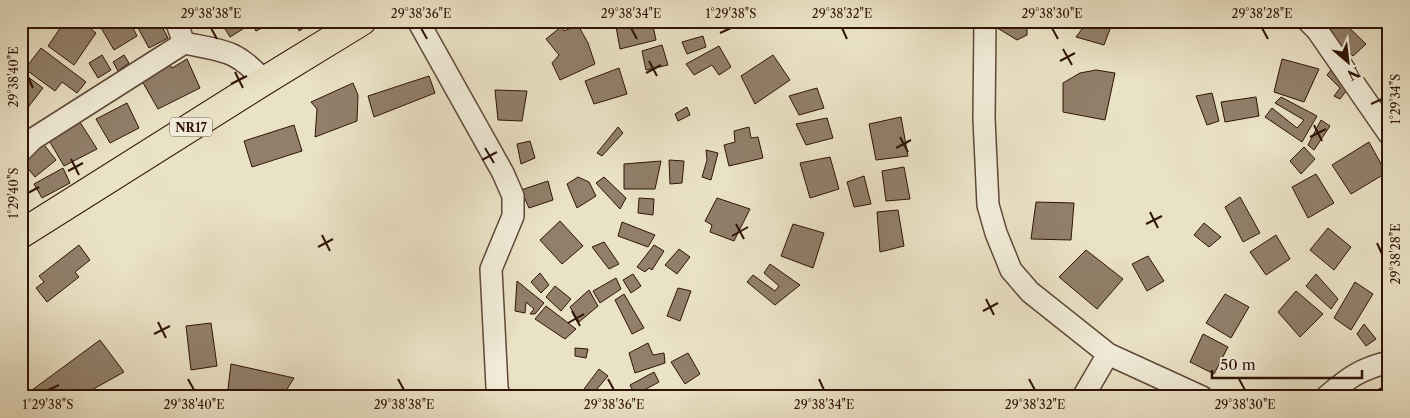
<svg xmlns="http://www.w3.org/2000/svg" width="1410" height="418" viewBox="0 0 1410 418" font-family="'Libre Caslon Text',serif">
  <rect width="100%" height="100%" fill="#eae2c5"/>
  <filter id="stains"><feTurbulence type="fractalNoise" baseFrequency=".004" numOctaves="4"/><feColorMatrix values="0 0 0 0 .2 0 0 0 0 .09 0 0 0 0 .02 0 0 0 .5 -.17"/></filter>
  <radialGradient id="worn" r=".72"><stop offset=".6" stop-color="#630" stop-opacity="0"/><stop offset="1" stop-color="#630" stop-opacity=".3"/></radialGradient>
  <!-- building -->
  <path fill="#917f6a" stroke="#311408" d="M65 21H84L83 23 96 33 74 65 48 46Z
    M97 21H143L144 22 133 28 137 36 114 50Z
    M150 21H159L168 38 149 48 138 28Z
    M220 21H242L246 27 230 37Z
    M250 21H284L275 26 273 22 256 31Z
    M296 21H315L299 31Z
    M615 21H652L656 40 620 49Z
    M993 21H1027V35L1017 40 994 26Z
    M1088 21H1113L1104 45 1076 37Z
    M1130 21H1159L1158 26Z
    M1331 21H1342L1366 44 1353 56 1320 28Z
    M578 25 588 43 595 64 560 80 552 63 559 55 546 39 562 26 564 31Z
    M703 36 706 47 687 54 682 42Z
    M662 45 668 65 646 70 642 51Z
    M719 46 731 67 719 75 712 65 694 75 686 64Z
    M41 48 86 82 77 93 62 82 55 91 25 69Z
    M102 55 111 70 98 78 89 63Z
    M124 55 129 63 118 71 113 62Z
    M773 55 790 80 755 104 741 76Z
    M187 59 200 88 158 109 142 81 169 63 172 68Z
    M1282 59 1319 69 1304 102 1274 92Z
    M619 68 627 94 594 104 585 81Z
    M1096 70 1115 73 1105 120 1063 112V83L1080 73Z
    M1331 70 1350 86 1340 99 1334 96 1340 88 1327 75Z
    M24 74 43 88 22 115 21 77Z
    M429 76 435 93 374 117 368 96Z
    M353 83 358 95 357 121 315 137 317 109 311 102Z
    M817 88 824 108 799 115 789 96Z
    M495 90 527 91 522 121 498 120Z
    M1212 93 1219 121 1207 125 1196 96Z
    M1256 97 1259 116 1225 122 1221 102Z
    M1281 97 1317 116 1302 142 1265 117 1272 108 1297 128 1304 120 1275 103Z
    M127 103 139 128 110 143 96 119Z
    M687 107 690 115 678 121 675 114Z
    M901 117 908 156 876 160 869 124Z
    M827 118 833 138 806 145 796 124Z
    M78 119 97 149 64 166 47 137Z
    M1321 120 1330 126 1314 150 1308 145Z
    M294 125 302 151 252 167 244 141Z
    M618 127 623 133 602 156 597 153Z
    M749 127 751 138 758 137 763 158 729 166 724 145 735 142 734 131Z
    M41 141 56 160 35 177 21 160Z
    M530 141 535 158 521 164 517 144Z
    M1369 142 1386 173 1351 194 1332 165Z
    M1304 147 1315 159 1301 174 1290 161Z
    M706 150 718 153 711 180 702 177 707 160Z
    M830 157 839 189 810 198 800 163Z
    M669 160 684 161 682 183 670 184Z
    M661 161 655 189H624V164Z
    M904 167 910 199 886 201 882 171Z
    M63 168 70 183 42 198 34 184Z
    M1316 174 1334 203 1308 218 1292 187Z
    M864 176 871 204 854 207 847 182Z
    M578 177 589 182 596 196 577 208 567 184Z
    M604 177 626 198 620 209 596 183Z
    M548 181 553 200 529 208 521 190Z
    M1240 197 1260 233 1243 242 1225 207Z
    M639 198 654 199 653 215 638 213Z
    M717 198 750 209 734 241 710 232 712 225 705 221Z
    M1036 202 1074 203 1071 240 1031 239Z
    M898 210 904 246 880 252 877 212Z
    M560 221 583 246 562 264 540 240Z
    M622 222 655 235 648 247 618 236Z
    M1204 223 1221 237 1209 247 1194 235Z
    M793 224 824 233 813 268 781 256Z
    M1328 228 1351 247 1334 270 1310 250Z
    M1276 235 1290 259 1266 275 1250 252Z
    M604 242 619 264 609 269 592 247Z
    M79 245 90 260 75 272 79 277 47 302 36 288 44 282 39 276Z
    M654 245 664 251 652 270 649 268 645 272 637 267Z
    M679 249 690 257 677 274 665 265Z
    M1086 250 1123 279 1097 309 1059 277Z
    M1148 256 1164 281 1147 291 1132 264Z
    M770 264 800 285 775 305 747 282 753 275 775 291 779 286 764 273Z
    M540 273 549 285 541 293 531 282Z
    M633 274 641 286 631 293 623 280Z
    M1316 274 1338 299 1331 309 1306 286Z
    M616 278 621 289 600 303 593 291Z
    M517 281 544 303 535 314H530L534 309 526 302 525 313 515 311Z
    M1355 282 1373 294 1351 330 1334 318Z
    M555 286 571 299 561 311 546 297Z
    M678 288 691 291 680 321 667 316Z
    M589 290 598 306 579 322 570 307Z
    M1296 291 1323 314 1300 337 1278 312Z
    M624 294 644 328 632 334 615 300Z
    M1225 294 1249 307 1231 338 1206 323Z
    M546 306 576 329 565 339 535 319Z
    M211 323 217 366 191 370 186 326Z
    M1364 324 1376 339 1366 346 1357 334Z
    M1203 334 1228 347 1214 374 1190 362Z
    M100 340 124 372 79 397H31L28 393Z
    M648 343 653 355 664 353 665 363 635 373 629 353Z
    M575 348 588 349 586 358 575 356Z
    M688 353 700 374 685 384 671 362Z
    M231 364 294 378 282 397H227Z
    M599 369 608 376 592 395 584 389Z
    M654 372 659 382 635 395 630 385Z
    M1380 388 1389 394V397H1369Z"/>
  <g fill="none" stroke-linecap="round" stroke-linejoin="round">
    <defs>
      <path id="minor" d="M418 21 503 173 513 196V216L491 269 497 387 499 397
        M985 21 984 119 988 205 996 233 1011 270 1030 292 1108 354 1202 397
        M1308 21 1317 30 1389 134
        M184 43C223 51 236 49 264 81
        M21 151 33 139 184 43 176 21
        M1083 397 1108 354
        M1326 397C1348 378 1360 369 1389 362"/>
      <path id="major" d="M21 234 264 81 362 21"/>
    </defs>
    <!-- minor casing -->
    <use href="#minor" stroke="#5f4837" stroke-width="24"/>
    <!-- major casing -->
    <use href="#major" stroke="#311408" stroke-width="30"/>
    <!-- minor -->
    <use href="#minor" stroke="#f1ecd9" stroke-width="21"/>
    <!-- major -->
    <use href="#major" stroke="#eae2c5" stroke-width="28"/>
  </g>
  <!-- ticks -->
  <path fill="none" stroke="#311408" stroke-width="2" d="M211 28 217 39M421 28 427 39M631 28 637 39M842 28 847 39M1052 28 1058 39M1262 28 1268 39M720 33 731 28M1063 49 1072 65M649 61 657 76M1060 61 1075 53M235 72 243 88M646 73 661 65M28 77 33 88M231 84 247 76M1371 104 1382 99M1314 125 1322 141M900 137 908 152M1310 137 1326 129M485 148 494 163M896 148 911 140M71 159 79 175M482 160 497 152M68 171 83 163M28 193 39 187M1150 212 1158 228M736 224 744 239M1146 224 1162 216M322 235 330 251M732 236 748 227M1377 243 1382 254M318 247 333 239M986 299 994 315M572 311 580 326M983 311 998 303M158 322 166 338M568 323 584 314M154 334 170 326M188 379 194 390M398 379 404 390M608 379 614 390M819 379 824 390M1029 379 1035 390M1239 379 1245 390M48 390 59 385"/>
  <g text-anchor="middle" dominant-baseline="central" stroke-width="4" stroke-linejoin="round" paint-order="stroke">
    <!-- shield labels -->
    <rect fill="#f1ecd9" stroke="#6b5547" stroke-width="1" x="170" y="117.5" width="42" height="19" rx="4"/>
    <g font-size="12" font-weight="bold" fill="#311408">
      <text x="191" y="127">NR17</text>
    </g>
  </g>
  <!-- margin -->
  <rect width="1410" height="418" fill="none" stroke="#eae2c5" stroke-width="55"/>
  <!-- north arrow -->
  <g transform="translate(1348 62) rotate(152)" stroke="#f1ecd9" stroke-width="4" paint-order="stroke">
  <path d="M0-4L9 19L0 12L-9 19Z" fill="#311408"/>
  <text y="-8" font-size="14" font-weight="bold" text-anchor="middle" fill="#311408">N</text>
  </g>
  <!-- scale -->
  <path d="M1212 370v8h150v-8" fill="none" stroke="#311408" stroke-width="2.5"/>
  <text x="1220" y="370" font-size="15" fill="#311408" stroke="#f1ecd9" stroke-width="4" paint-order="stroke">50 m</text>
  <rect x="28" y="28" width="1354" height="362" fill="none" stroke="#311408" stroke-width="2"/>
  <g font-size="12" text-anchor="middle" fill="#311408">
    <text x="211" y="18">29°38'38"E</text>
    <text x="421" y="18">29°38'36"E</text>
    <text x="631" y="18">29°38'34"E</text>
    <text x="731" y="18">1°29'38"S</text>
    <text x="842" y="18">29°38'32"E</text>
    <text x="1052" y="18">29°38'30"E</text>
    <text x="1262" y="18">29°38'28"E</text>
    <text transform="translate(14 77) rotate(-90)" y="4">29°38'40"E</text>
    <text transform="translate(1396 99) rotate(-90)" y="4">1°29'34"S</text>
    <text transform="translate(14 193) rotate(-90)" y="4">1°29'40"S</text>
    <text transform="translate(1396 254) rotate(-90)" y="4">29°38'28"E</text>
    <text x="48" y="409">1°29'38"S</text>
    <text x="194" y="409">29°38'40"E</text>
    <text x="404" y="409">29°38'38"E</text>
    <text x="614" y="409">29°38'36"E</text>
    <text x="824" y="409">29°38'34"E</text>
    <text x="1035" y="409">29°38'32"E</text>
    <text x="1245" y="409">29°38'30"E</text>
  </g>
  <rect width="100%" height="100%" filter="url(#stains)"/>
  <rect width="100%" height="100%" fill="url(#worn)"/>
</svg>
